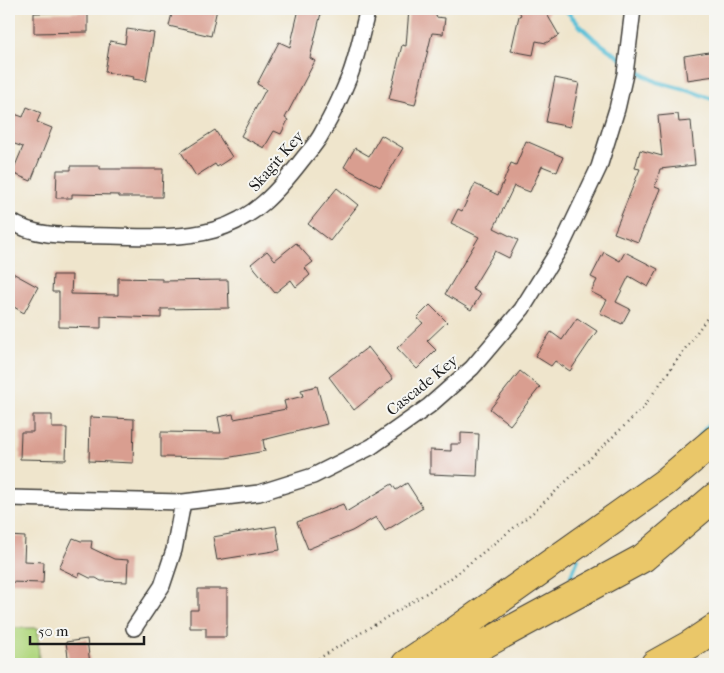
<svg xmlns="http://www.w3.org/2000/svg" width="724" height="673" viewBox="0 0 724 673" font-family="'IM FELL French Canon',serif">
  <rect width="100%" height="100%" fill="#f6f6f2"/>
  <filter id="ink" filterUnits="userSpaceOnUse"><feTurbulence type="fractalNoise" baseFrequency=".02" numOctaves="2"/><feDisplacementMap in="SourceGraphic" scale="10" xChannelSelector="R" yChannelSelector="G"/><feConvolveMatrix kernelMatrix="1 2 1 2 8 2 1 2 1" color-interpolation-filters="sRGB"/></filter>
  <filter id="wash" filterUnits="userSpaceOnUse"><feTurbulence type="fractalNoise" baseFrequency=".0096" numOctaves="4" result="noise"/><feDisplacementMap in="SourceGraphic" scale="20" xChannelSelector="R" yChannelSelector="G"/><feGaussianBlur stdDeviation="1.12" result="paint"/><feColorMatrix in="noise" values="0 0 0 0 0 0 0 0 0 0 0 0 0 0 0 0 0 1.4 0 .05"/><feComposite in="paint" operator="in"/></filter>
  <g filter="url(#wash)">
    <rect width="100%" height="100%" fill="#efe5cc"/>
    <!-- green -->
    <path fill="#b2d881" stroke="#677a4e" d="M9 628H38L39 664H9Z"/>
    <g fill="none" stroke-linecap="round" stroke-linejoin="round">
      <!-- stream -->
      <path stroke="#5ac0d7" stroke-width="4.5" d="M565 9 581 27 594 39 623 60
        M629 65 644 75 657 82 690 91 715 100
        M699 437 715 417
        M571 576 578 559"/>
    </g>
    <g id="blocks">
      <!-- building -->
      <path fill="#d99e90" d="M173 9H217L211 36 169 26Z
        M299 9H322L310 58 315 61 285 118 288 120 281 134 274 131 264 148 241 136 266 89 257 84 279 42 290 47Z
        M409 9H437L436 17 445 18 443 34 432 33 415 105 389 99 402 45 406 46Z
        M518 9H549L548 16 559 35 546 43 536 41 533 55 511 51 519 16 521 15Z
        M88 12V32L34 33V13Z
        M127 29 154 33 146 81 133 79 134 77 105 72 110 41 125 44Z
        M715 51V76L687 80 684 56Z
        M555 78 579 83 570 127 546 122Z
        M27 107 41 113 37 122 52 128 31 181 12 173 23 147 9 142V112L23 117Z
        M678 114 679 122 691 121 695 165 660 169 655 187 660 189 638 242 614 233 640 169 635 168 640 150 662 156 658 116Z
        M215 130 232 157 217 167 215 164 196 176 181 152Z
        M381 135 403 148 380 187 344 167 355 148 369 156Z
        M526 141 563 157 557 172 542 166 530 192 514 186 494 228 518 240 509 258 495 251 472 289 481 294 471 310 445 294 479 237 451 223 458 209 462 211 475 184 498 195 511 163 516 165Z
        M71 166H100V169H163L162 197H119V195L72 194V198H56L57 170H71Z
        M337 188 358 205 330 241 308 224Z
        M296 243 313 262 305 268 310 275 296 287 291 280 275 293 251 264 267 251 275 260Z
        M604 252 620 261 625 252 658 269 648 287 629 276 616 302 630 309 622 324 600 313 607 300 591 292 597 280 591 277Z
        M9 271 38 287 24 313 9 304Z
        M53 275H72L71 294 118 295V278L162 279V281L228 280 229 308 161 309V318L101 316V328L59 327V292H52Z
        M430 305 447 322 427 341 436 350 417 369 397 348 423 323 417 318Z
        M577 318 597 331 570 371 555 361 551 366 535 356 551 332 562 340Z
        M368 347 393 379 354 410 329 377Z
        M520 371 540 387 510 425 490 409Z
        M317 386 327 424 263 440 265 451 226 458 161 457V432L221 433 218 417 233 414 234 419 286 409 284 401 303 396 301 390Z
        M33 415H52V428H67L66 460 20 459 21 432H33Z
        M90 417 134 419 133 463 89 461Z
        M461 433 479 434 477 476 430 474V450L451 451V444H461Z
        M407 483 423 508 385 531 376 517 352 531 308 549 297 522 343 504 346 512 392 484 396 490Z
        M276 526 280 550 217 560 213 537Z
        M9 536 25 537 24 561 44 562 43 583 9 582Z
        M73 538 81 541H92L91 548 114 559 128 560 127 582 101 581 96 578H90L80 573 78 577 59 568Z
        M198 589H227V627H226V637H206V628H190V610H198Z
        M87 639 90 664H69L66 642Z"/>
    </g>
  </g>
  <g filter="url(#ink)">
    <use href="#blocks" fill-opacity="0" stroke="#3c3a36" stroke-width="1"/>
    <g fill="none" stroke-linecap="round" stroke-linejoin="round">
      <defs>
        <path id="street" d="M9 220C36 240 80 235 112 236 146 237 182 239 214 230 254 219 278 191 302 160 309 151 317 143 322 133 333 114 342 95 350 75 358 54 362 30 368 9
          M9 498 183 502 259 493 313 476 371 447 429 406 472 368 522 309 563 243 599 167 617 109 625 74 633 9
          M134 628 162 586 174 550 183 502"/>
        <path id="highway" d="M406 664 454 632 664 483 715 440
          M448 664 643 558 715 497
          M655 664 691 644 715 628"/>
      </defs>
      <!-- street casing -->
      <use href="#street" stroke="#3c3a36" stroke-width="18"/>
      <!-- highway casing -->
      <use href="#highway" stroke="#3c3a36" stroke-width="30"/>
      <!-- path -->
      <path stroke="#3c3a36" stroke-width="2.5" stroke-dasharray="1 4" stroke-linecap="butt" d="M310 664 451 578 536 510 642 409 715 307"/>
      <!-- street -->
      <use href="#street" stroke="#fff" stroke-width="15"/>
      <!-- highway -->
      <use href="#highway" stroke="#eac769" stroke-width="28"/>
    </g>
  </g>
  <g text-anchor="middle" dominant-baseline="central" stroke-width="4" stroke-linejoin="round" paint-order="stroke">
    <!-- street labels -->
    <g font-size="16" fill="#1c1c1c" stroke="#f6f6f2">
      <text transform="translate(276 161) rotate(-49)">Skagit Key</text>
      <text transform="translate(422 385) rotate(-39)">Cascade Key</text>
    </g>
  </g>
  <!-- margin -->
  <rect width="724" height="673" fill="none" stroke="#f6f6f2" stroke-width="30"/>
  <!-- scale -->
  <path d="M30 636v8h114v-8" fill="none" stroke="#1c1c1c" stroke-width="2.5"/>
  <text x="38" y="636" font-size="15" fill="#1c1c1c" stroke="#f6f6f2" stroke-width="4" paint-order="stroke">50 m</text>
</svg>
